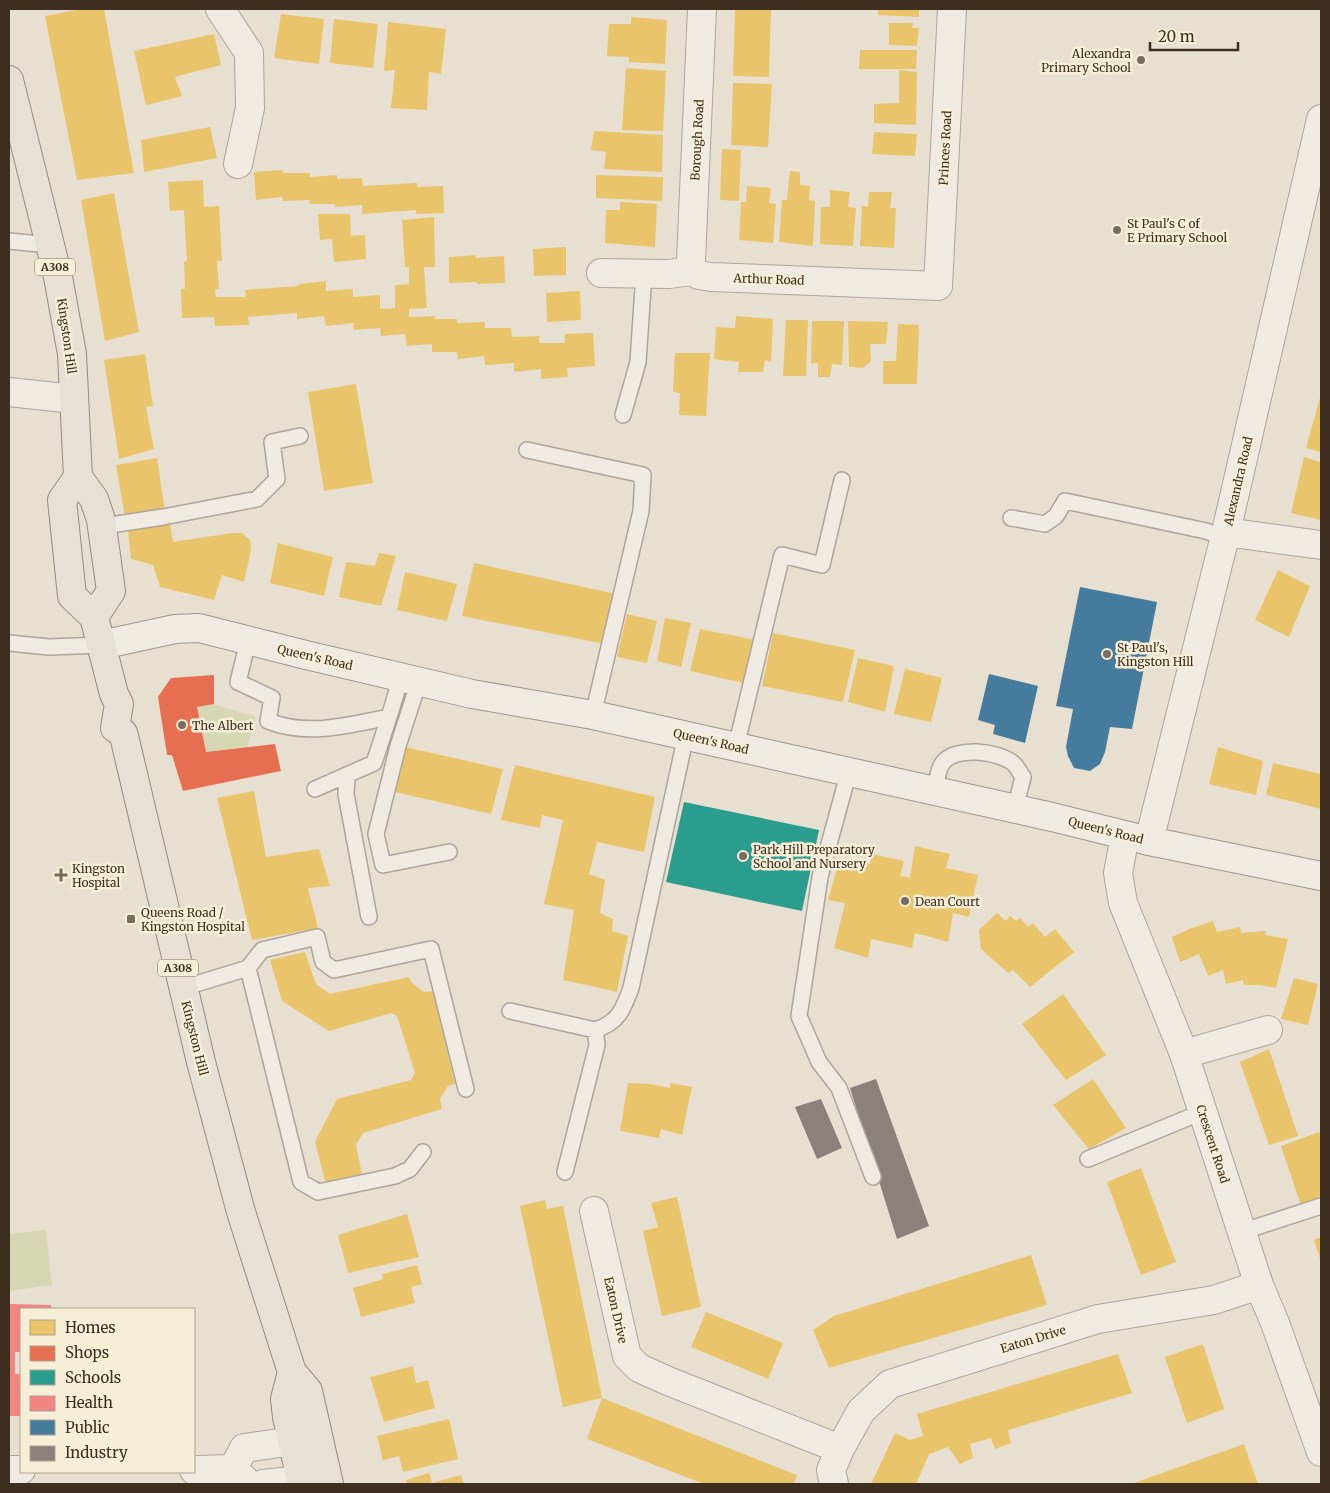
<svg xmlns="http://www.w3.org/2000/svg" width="1330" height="1493" viewBox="0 0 1330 1493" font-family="Merriweather,serif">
  <rect width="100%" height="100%" fill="#e7e0d1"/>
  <!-- green -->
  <path fill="#d6d7b3" d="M214 704 256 717 247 747 206 752 197 707Z
    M46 1230 52 1285 9 1291V1234Z"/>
  <!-- homes -->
  <path fill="#e9c46a" d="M81 9H104L134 173 77 180 45 16Z
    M735 9H771L769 77 733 76Z
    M878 9H919V17L878 15Z
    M281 14 324 19 319 64 274 58Z
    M631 17 667 20 665 64 629 62V57L607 56 609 24H631Z
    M334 19 378 24 373 68 330 63Z
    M388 22 446 29 441 74 429 72 427 110 391 108 395 70 384 71Z
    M889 23H913L912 28H919L917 46 889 45Z
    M214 34 221 65 175 77 182 96 146 105 134 51Z
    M860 50H917L916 69H859Z
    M626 68 666 71 663 131 622 130Z
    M899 70 917 72 916 125 874 123V104L899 103Z
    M733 83 772 84 768 147 731 145Z
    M210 127 217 158 144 172 141 140Z
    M594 131 663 135 662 172 604 169 606 152 591 150Z
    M874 132 917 134 915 156 872 154Z
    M722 149 741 150 739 201 720 200Z
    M283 170V173H310V177L337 175V179L362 178 363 186 417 183V187L443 186 444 213 416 214V210L362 214V205L335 207V204H310L309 200 283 201 282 197 256 200 254 172Z
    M790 171 800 172V185L810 186 809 200 815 201 813 246 779 242 782 200H787Z
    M596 175 663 177 662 201 596 198Z
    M203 180 204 207 219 206 222 261H217L219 289H215L216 297H246L245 290 299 286V284L326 281V291L353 289V297L380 295V309L395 308V285L409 284V267H405L402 220 434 217 435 267H424L427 308 409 309V317L435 316V319H457V323L485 322V328H511L512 337 539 336V343H565V334L593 333 595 366 567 368 568 377 541 379V369L514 372V363L485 365 484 356 458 359 457 352H432V344L407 346 405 334 381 336 380 328 353 330 354 323 326 326 324 316 297 319V313L248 317 249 325 215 326 214 317 182 318 181 289H185L184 262 187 261 184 210 170 211 168 182Z
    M747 186 771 188 769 203 776 204 773 243 739 240 741 202H746Z
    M830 190 850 192 848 207 856 208 853 246 820 244 821 207H830Z
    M869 192H892L890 208H896L894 248 860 246 862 206 868 207Z
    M114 193 139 332 105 341 81 200Z
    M620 202 657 204 655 247 605 243 606 210H620Z
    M318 214H350L351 236 365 235 366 259 334 262 332 239 320 240Z
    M566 247V275L534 276 533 249Z
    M475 255 476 258 504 256 505 283 477 284V282L449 283V257Z
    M580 291 581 320 547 322 546 293Z
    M736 316 773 319 771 362 765 360 763 372H738L739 362 714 359 716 327 735 328Z
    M786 320H808L806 376H783Z
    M812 321H844L842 365 832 364 830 377H818V363L811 364Z
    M848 321 888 322 886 344H870L871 361 863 368 849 367Z
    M898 324 919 325 917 384H883V361H896Z
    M675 353H710L706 416 679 415 680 393 673 392Z
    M145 354 153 406 146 407 154 449 119 459 104 360Z
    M356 384 373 483 324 491 308 392Z
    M1321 394V452L1306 448Z
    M1304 457 1321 462V520L1291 513Z
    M157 458 165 511 125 517 116 465Z
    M170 523 173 542 232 533H242L250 540 251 550 244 582 222 575 214 600 160 587 153 565 131 559 128 531Z
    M278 543 333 557 324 596 270 583Z
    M379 553 396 556 381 606 339 597 346 562 375 566Z
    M474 563 616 594 605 644 462 616Z
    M1278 570 1310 586 1289 637 1255 620Z
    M405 572 457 584 447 621 397 610Z
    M627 614 657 621 647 663 617 657Z
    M665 618 691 623 681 667 657 661Z
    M700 629 756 640 748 684 690 671Z
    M773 633 855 650 843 702 762 686Z
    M858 658 894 666 885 712 848 702Z
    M905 669 942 678 931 722 894 714Z
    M405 747 503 769 491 814 395 792Z
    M1218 747 1263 761 1256 795 1209 784Z
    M1273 763 1321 774V809L1266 795Z
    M515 765 655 797 644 852 597 842 589 874 605 880 600 913 613 919 612 931 628 936 617 992 563 980 574 910 544 904 563 820 542 815 540 828 501 820Z
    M254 791 266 857 319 849 330 886 308 888 318 928 252 940 217 798Z
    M915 846 950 854 946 868 978 875 969 917 953 913 948 942 915 933 912 948 871 939 868 958 834 948 845 903 828 900 840 858 870 864 872 854 904 861 900 876 910 878Z
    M997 913 1006 921 1010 916 1016 921 1020 918 1028 927 1033 923 1045 937 1055 929 1074 952 1030 987 1013 970 1008 973 981 949 979 930Z
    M1213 921 1217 932 1240 927 1241 933 1266 931 1265 935 1288 939 1276 988 1259 985H1244L1243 980 1226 984 1223 970 1208 976 1199 954 1180 962 1172 937 1189 929Z
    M305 952 316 984 330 994 409 977 411 982 424 992 434 991 455 1084 448 1086 440 1099 442 1109 363 1133 356 1145 362 1174 326 1185 315 1142 337 1099 411 1080 415 1073 397 1016 391 1013 329 1031 282 1001 270 960Z
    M1294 978 1318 984 1308 1025 1281 1019Z
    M1063 994 1106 1055 1066 1080 1022 1024Z
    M1269 1049 1298 1136 1269 1145 1240 1062Z
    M1093 1079 1126 1128 1089 1149 1053 1105Z
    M628 1083 650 1084 670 1088V1083L692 1087 682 1135 661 1129 659 1138 620 1131Z
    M1319 1132 1321 1138V1199L1301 1205 1281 1146Z
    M1141 1168 1176 1262 1141 1275 1107 1182Z
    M677 1197 701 1307 662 1316 643 1231 658 1227 651 1203Z
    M545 1200 547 1209 563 1206 602 1398 797 1475 794 1484H704L587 1439 602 1398 563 1407 520 1206Z
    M407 1214 419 1257 348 1273 338 1235Z
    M1321 1237V1262L1314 1240Z
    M1031 1255 1047 1305 829 1368 813 1330 834 1316Z
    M417 1265 422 1284 411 1287 415 1303 361 1317 353 1288 383 1279 382 1274Z
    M706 1312 783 1343 768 1379 691 1347Z
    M1203 1344 1224 1409 1187 1423 1165 1357Z
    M1118 1354 1132 1393 1008 1430 1011 1443 995 1449 991 1438 970 1444 973 1458 960 1464 948 1447 929 1454 916 1484H871L895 1433 910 1440 923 1436 917 1414Z
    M413 1366 416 1383 428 1380 435 1408 384 1422 370 1377Z
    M449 1419 458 1459 403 1472 399 1456 383 1460 377 1436Z
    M1244 1444 1258 1484H1131Z
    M429 1473 432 1483 461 1475 464 1484H407L406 1480Z"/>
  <!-- shops -->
  <path fill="#e76f51" d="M214 675V704L197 707 206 752 275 744 281 771 183 791 172 755H167L158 697 171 678Z"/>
  <!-- schools -->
  <path fill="#2a9d8f" d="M684 802 819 830 802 911 666 882Z"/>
  <!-- health -->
  <path fill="#f28482" d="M9 1304 51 1305V1309H21V1352H15V1374H21V1416H9Z"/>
  <!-- public -->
  <path fill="#457b9d" d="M1080 587 1157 602 1132 729 1110 727 1105 752 1100 764 1090 771 1074 768 1068 756 1066 747 1073 709 1056 706Z
    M989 674 1038 686 1025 743 993 734 995 725 978 720Z"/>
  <!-- industry -->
  <path fill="#8a817c" d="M876 1079 929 1226 897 1239 850 1088Z
    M821 1099 842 1148 817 1159 795 1107Z"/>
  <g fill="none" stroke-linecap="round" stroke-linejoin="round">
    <defs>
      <path id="service" d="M9 241 50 245
        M623 415 638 362 644 273
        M527 450 643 475 641 511 593 715
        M1011 518 1045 524 1056 516 1065 501 1206 531 1224 538
        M102 529 117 524 163 517 257 499 277 479 272 442 300 436
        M248 641 238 682 272 698 268 721C309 737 348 725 389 717L401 677
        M9 643 49 647 101 645
        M419 681 398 746 376 834 383 865 449 852
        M736 747 782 555 822 565 842 480
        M849 771 820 877 799 1016 819 1062 839 1088 873 1177
        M347 775 346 794 369 917
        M315 789 374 763 389 717
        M935 791C937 783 937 771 942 764 954 745 1000 751 1014 764 1018 768 1020 773 1023 777L1015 809
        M248 968 301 1182 318 1192 395 1176 410 1169 423 1152
        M183 988 248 968 262 950 317 937 323 962 334 970 431 949 466 1089
        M510 1011 595 1030C618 1023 623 1010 631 988L686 735
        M1088 1159 1202 1112
        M565 1172 597 1045 595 1030
        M1241 1232 1321 1206"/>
      <path id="minor" d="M220 9 249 53 250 108 238 164
        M692 271 691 260 702 9
        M601 273 669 274 692 271 699 275 711 277 938 286 952 9
        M9 392 74 399
        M1226 532 1321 545
        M1125 836 1118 873 1123 903 1184 1054 1259 1285 1275 1323 1321 1452
        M1149 841 1226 532 1321 119
        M1184 1054 1268 1030
        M594 1211 627 1356 639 1368 668 1381 840 1449
        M834 1484 831 1470 840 1449 861 1411 890 1384 1098 1319 1214 1300 1259 1285"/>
      <path id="tertiary" d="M233 1469 244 1448 316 1438
        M9 1470H21
        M194 1470 233 1469 245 1480
        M263 1484 301 1480 323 1476"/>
      <path id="secondary" d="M101 645 175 629 199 628 306 655 472 694 593 715 1052 817 1149 841 1321 876"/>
      <path id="primary" d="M9 80 58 277 72 354 78 477 94 499 101 520 111 591 94 617
        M78 477 62 500 72 596 94 617 114 694 119 704 115 728 123 733 124 736 201 1062 241 1212 292 1372 308 1391 329 1484
        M292 1372 285 1399 287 1417 302 1484"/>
    </defs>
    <!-- service casing -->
    <use href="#service" stroke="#ada599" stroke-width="18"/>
    <!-- minor casing -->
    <use href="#minor" stroke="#ada599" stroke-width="30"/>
    <!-- tertiary casing -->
    <use href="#tertiary" stroke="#ada599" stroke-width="30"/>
    <!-- secondary casing -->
    <use href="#secondary" stroke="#9c958a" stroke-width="30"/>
    <!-- primary casing -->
    <use href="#primary" stroke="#928b80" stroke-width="30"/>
    <!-- service -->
    <use href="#service" stroke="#efebe3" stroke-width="15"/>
    <!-- minor -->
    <use href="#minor" stroke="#efebe3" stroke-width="28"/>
    <!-- tertiary -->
    <use href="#tertiary" stroke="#efebe3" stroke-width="28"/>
    <!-- secondary -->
    <use href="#secondary" stroke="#efebe3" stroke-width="28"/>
    <!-- primary -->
    <use href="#primary" stroke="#e6e1d4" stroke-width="28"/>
  </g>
  <!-- markers -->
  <g fill="#786c5e" stroke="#f7eed8" stroke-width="2">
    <circle cx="1141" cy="60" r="5"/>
    <circle cx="1117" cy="230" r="5"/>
    <circle cx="1107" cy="654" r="5"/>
    <circle cx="182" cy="725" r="5"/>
    <circle cx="743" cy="856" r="5"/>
    <path d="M58.5 867.5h5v5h5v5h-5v5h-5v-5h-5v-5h5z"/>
    <circle cx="905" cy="901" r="5"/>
    <rect x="126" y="914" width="10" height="10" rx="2.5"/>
  </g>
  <g text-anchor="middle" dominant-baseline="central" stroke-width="5" stroke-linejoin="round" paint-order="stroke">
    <!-- shield labels -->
    <g fill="#f7eed8" stroke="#756857" stroke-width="1">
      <rect x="35" y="258.5" width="40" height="17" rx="4"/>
      <rect x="158" y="959.5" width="40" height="17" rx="4"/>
    </g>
    <g font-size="11" font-weight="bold" fill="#3d2e20">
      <text x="55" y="267">A308</text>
      <text x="178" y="968">A308</text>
    </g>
    <!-- poi labels -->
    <g font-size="12" fill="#3d2e20" stroke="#f7eed8" text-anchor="start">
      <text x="1131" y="53" text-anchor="end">Alexandra<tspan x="1131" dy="14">Primary School</tspan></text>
      <text x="1127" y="223">St Paul's C of<tspan x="1127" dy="14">E Primary School</tspan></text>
      <text x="1117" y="647">St Paul's,<tspan x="1117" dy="14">Kingston Hill</tspan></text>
      <text x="192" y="725">The Albert</text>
      <text x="753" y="849">Park Hill Preparatory<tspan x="753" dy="14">School and Nursery</tspan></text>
      <text x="72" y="868">Kingston<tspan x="72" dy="14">Hospital</tspan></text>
      <text x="915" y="901">Dean Court</text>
      <text x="141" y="912">Queens Road /<tspan x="141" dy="14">Kingston Hospital</tspan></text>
    </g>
    <!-- street labels -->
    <g font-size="12" fill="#3d2e20" stroke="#f7eed8">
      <text transform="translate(697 140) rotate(-87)">Borough Road</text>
      <text transform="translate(945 148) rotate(-87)">Princes Road</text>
      <text transform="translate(769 279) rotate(2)">Arthur Road</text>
      <text transform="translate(67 336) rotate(82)">Kingston Hill</text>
      <text transform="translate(1238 481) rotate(-77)">Alexandra Road</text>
      <text transform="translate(315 657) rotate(13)">Queen's Road</text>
      <text transform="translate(711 741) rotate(13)">Queen's Road</text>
      <text transform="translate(1106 830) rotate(14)">Queen's Road</text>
      <text transform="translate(195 1038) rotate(76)">Kingston Hill</text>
      <text transform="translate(1213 1144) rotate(72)">Crescent Road</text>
      <text transform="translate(616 1310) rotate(77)">Eaton Drive</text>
      <text transform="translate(1033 1339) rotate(-17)">Eaton Drive</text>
    </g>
  </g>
  <!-- border -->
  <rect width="1330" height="1493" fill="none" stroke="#3d2e20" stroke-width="20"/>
  <!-- legend -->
  <rect x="20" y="1308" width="175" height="165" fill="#f7eed8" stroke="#ada18e"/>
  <rect x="30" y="1320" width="25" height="15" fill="#e9c46a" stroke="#ada18e"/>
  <text x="65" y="1333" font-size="15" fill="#3d2e20">Homes</text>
  <rect x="30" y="1346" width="25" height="15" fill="#e76f51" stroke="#ada18e"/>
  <text x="65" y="1358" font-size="15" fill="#3d2e20">Shops</text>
  <rect x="30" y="1370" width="25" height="15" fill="#2a9d8f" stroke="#ada18e"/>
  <text x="65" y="1383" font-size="15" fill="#3d2e20">Schools</text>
  <rect x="30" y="1396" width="25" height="15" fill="#f28482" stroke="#ada18e"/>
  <text x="65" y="1408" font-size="15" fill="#3d2e20">Health</text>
  <rect x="30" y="1420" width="25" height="15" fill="#457b9d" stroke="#ada18e"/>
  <text x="65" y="1433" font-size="15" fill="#3d2e20">Public</text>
  <rect x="30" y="1446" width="25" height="15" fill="#8a817c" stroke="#ada18e"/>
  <text x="65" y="1458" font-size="15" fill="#3d2e20">Industry</text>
  <!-- scale -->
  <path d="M1150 42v8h88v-8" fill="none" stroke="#3d2e20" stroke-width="2.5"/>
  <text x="1158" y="42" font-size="15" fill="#3d2e20" stroke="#f7eed8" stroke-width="4" paint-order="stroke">20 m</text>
</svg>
